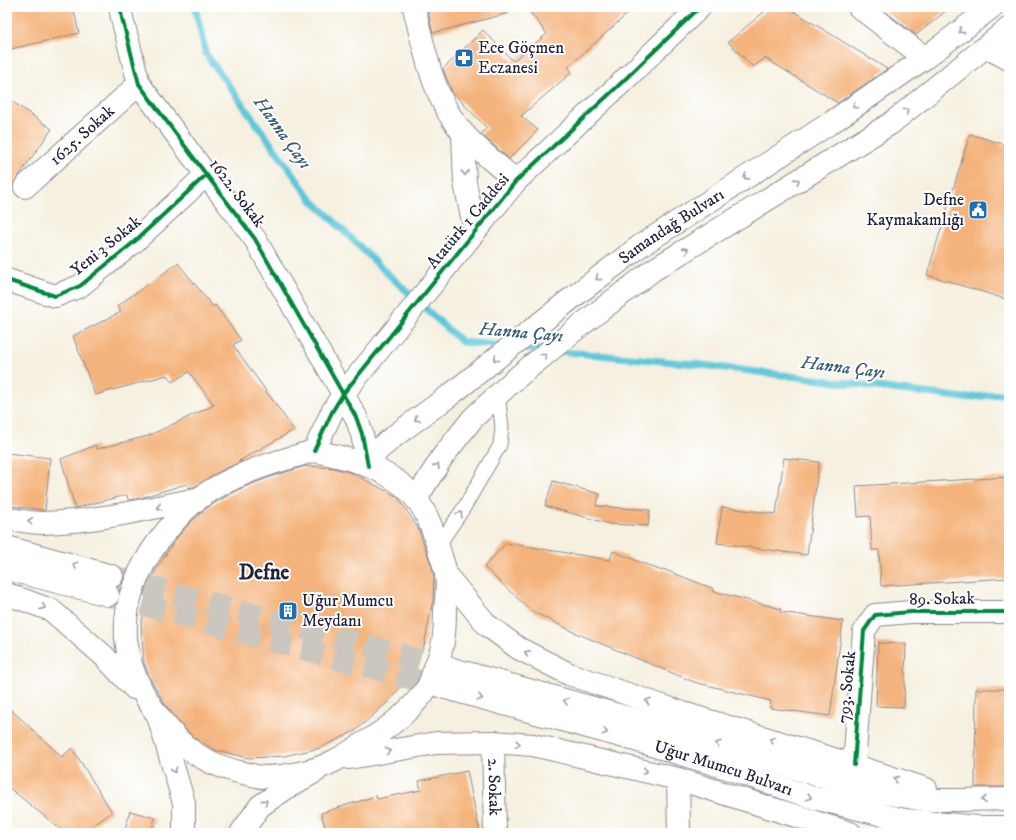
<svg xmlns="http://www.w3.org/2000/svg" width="1016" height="840" viewBox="0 0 1016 840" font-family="'IM FELL DW Pica',serif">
  <rect width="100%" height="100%" fill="#fff"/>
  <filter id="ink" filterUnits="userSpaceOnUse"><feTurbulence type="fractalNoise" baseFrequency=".025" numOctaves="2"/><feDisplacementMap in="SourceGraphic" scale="8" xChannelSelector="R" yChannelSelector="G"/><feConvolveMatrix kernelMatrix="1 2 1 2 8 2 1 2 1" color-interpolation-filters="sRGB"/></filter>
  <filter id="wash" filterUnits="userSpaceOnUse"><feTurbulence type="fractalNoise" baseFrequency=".012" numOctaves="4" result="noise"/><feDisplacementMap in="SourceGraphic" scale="16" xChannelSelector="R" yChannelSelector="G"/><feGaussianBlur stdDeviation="0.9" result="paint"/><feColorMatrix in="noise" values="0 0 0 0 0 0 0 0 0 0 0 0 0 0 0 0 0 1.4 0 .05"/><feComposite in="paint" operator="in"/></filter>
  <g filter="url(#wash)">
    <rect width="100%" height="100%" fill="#f5f0e0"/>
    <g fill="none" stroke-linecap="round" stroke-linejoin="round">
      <!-- stream -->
      <path stroke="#5fc8da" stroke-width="7" d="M195 7 206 54 311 199 390 276 462 342 504 346
        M518 348 544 350
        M556 351 694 364 965 398 1009 393"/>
    </g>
    <g id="blocks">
      <!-- building -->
      <path fill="#f4b37c" d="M7 7H73L79 33 7 50Z
        M427 7H508L509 13 433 33Z
        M526 7H635L568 67 572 72 521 116 538 130 509 159 481 134 487 128 452 92 443 69 483 30 513 61 547 34Z
        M770 7H787L887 69 838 103 765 58 753 67 728 42Z
        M879 7H951L916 35Z
        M7 98 52 129 7 192Z
        M970 134 1009 146V300L927 275Z
        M178 263 213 307 215 305 241 340 233 345 294 430 239 461H242L219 472 194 487 188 488 186 484 137 499 128 500 127 495 75 508 61 459 96 445 97 449 148 436 214 405 189 372 172 382 167 375 95 395 73 336 121 312 117 306Z
        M7 453 50 458 45 510 10 506 11 497 7 496Z
        M784 458 819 462 807 555 717 543 722 507 776 514Z
        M306 466 334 468 352 473 396 496 399 499 418 528 432 567 434 578 433 600 424 646 412 673 389 701 355 731 320 748 284 756 249 758 215 750 196 739 183 727 165 704 152 682 144 663 141 624 155 571 178 536 191 522 205 509 218 501 244 487 273 476Z
        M1009 477V578L881 586 879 550H872L870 516 858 517 856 486Z
        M553 481 600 494 596 506 650 510 648 526 610 524 545 506Z
        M506 543 610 560 613 551 662 571 663 569 714 589 713 591 781 609 780 612 843 621 830 716 770 708 771 701 694 682 578 634 530 610 484 567Z
        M878 643 906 644 904 707 876 706Z
        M976 689H1009V787H975Z
        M7 706 62 757 72 748 112 812 83 833H65L7 786Z
        M467 771 480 833H327L321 813 376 796 377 799 421 790 419 781Z
        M130 811 155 818 151 833H124Z"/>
    </g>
  </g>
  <g filter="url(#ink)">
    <use href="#blocks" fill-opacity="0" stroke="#8c898e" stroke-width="1"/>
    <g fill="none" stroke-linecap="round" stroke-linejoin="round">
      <!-- primary-tunnel -->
      <path stroke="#cbc7bf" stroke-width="22" stroke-dasharray="22 11" stroke-linecap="butt" d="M112 576 449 668
        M111 596 442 687"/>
      <defs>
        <path id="service" d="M438 546 465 506 500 445 502 427 498 395"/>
        <g id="minor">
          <path d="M120 7 122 18 139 84 190 153 255 239 356 417 362 434 368 466"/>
          <path d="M414 7C424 49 434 102 464 134 479 151 499 166 516 181"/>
          <path d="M859 7 925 58"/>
          <path d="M986 47 1009 59"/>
          <path d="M463 134 465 183 475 231"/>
          <path id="s1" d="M25 187 139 84"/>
          <path d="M7 280 55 296 80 286 134 242 206 175"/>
          <path d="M314 451 332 412 343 394 516 181 617 87 700 7"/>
          <path id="s2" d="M493 742 495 833"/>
          <path d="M854 765 864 631 875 615 911 612H1009"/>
          <path d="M678 779 679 833"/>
        </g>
        <path id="secondary" d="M159 719 184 803V833
          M241 833 260 806 288 787 316 771"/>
        <g id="primary">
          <path d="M314 451C350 458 393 469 417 500 427 513 433 530 438 546 440 555 445 565 446 575 448 586 446 599 445 610 445 622 445 635 442 646 441 654 437 662 434 670 432 676 430 683 427 688 411 711 386 730 362 744 344 756 325 768 303 772 291 775 276 777 263 777 257 777 250 774 243 773 217 767 192 756 174 735 117 672 108 609 160 539 171 525 183 510 198 499 232 474 274 462 314 451Z"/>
          <path d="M7 519C19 520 32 523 43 523 95 522 147 509 197 499"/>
          <path d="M7 547 112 576"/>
          <path d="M7 569 108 595"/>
          <path d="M446 575 487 625 518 648 569 674 683 713 850 764 926 789"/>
          <path d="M7 594 51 610 104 656 134 688"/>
          <path d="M449 668 662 727 769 760 857 788 924 800H959L1009 799"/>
          <path id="s3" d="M442 687 635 740 733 770 810 797 904 820 977 827H1009"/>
          <path d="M349 758 436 743 493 742 533 745 678 779 850 833"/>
        </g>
        <g id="trunk">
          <path id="s4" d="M368 466 378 450 397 434 449 396 568 301 640 246 832 122 925 58 992 7"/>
          <path d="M416 499 443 456 473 418 514 380 576 329 653 270 890 124 1009 28"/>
        </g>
      </defs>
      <!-- service casing -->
      <use href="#service" stroke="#8c898e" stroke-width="15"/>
      <!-- minor casing -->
      <use href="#minor" stroke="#8c898e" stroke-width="24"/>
      <!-- secondary casing -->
      <use href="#secondary" stroke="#8c898e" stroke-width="24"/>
      <!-- primary casing -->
      <use href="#primary" stroke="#8c898e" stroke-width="24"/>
      <!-- trunk casing -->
      <use href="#trunk" stroke="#8c898e" stroke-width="24"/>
      <!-- service -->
      <use href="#service" stroke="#fff" stroke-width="13"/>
      <!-- minor -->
      <use href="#minor" stroke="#fff" stroke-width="22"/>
      <!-- secondary -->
      <use href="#secondary" stroke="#fff" stroke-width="22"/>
      <!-- primary -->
      <use href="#primary" stroke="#fff" stroke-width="22"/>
      <!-- trunk -->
      <use href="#trunk" stroke="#fff" stroke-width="22"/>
      <defs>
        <path id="cycleway" d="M120 7 122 18 139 84 190 153 255 239 356 417 362 434 368 466
          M7 280 55 296 80 286 134 242 206 175
          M314 451 332 412 343 394 516 181 617 87 700 7
          M854 765 864 631 875 615 911 612H1009"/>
      </defs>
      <!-- cycleway casing -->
      <use href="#cycleway" stroke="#fff" stroke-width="6"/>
      <!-- cycleway -->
      <use href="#cycleway" stroke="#00873e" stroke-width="4"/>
    </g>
    <!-- one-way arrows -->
    <defs><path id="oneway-chevron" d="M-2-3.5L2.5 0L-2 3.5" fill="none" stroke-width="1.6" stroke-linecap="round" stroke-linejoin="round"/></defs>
    <g stroke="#9c9ca7">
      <use href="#oneway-chevron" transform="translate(961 31) rotate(143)"/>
      <use href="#oneway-chevron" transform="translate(855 106) rotate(146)"/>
      <use href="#oneway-chevron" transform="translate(906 111) rotate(-38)"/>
      <use href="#oneway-chevron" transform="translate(465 173) rotate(88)"/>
      <use href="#oneway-chevron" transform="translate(746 177) rotate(147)"/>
      <use href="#oneway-chevron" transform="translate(797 181) rotate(-32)"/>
      <use href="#oneway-chevron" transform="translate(686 250) rotate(-32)"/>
      <use href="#oneway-chevron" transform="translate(598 278) rotate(143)"/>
      <use href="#oneway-chevron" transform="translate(544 356) rotate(-39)"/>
      <use href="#oneway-chevron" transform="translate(496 359) rotate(141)"/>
      <use href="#oneway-chevron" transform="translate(417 419) rotate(144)"/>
      <use href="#oneway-chevron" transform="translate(437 466) rotate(-58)"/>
      <use href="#oneway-chevron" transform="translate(159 507) rotate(169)"/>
      <use href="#oneway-chevron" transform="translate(460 514) rotate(-55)"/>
      <use href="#oneway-chevron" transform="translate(30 521) rotate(-173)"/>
      <use href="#oneway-chevron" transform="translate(75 565) rotate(-165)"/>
      <use href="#oneway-chevron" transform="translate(43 607) rotate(21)"/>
      <use href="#oneway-chevron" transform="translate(527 653) rotate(-153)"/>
      <use href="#oneway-chevron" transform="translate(480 698) rotate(15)"/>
      <use href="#oneway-chevron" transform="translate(566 701) rotate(-165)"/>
      <use href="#oneway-chevron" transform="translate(648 701) rotate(-161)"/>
      <use href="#oneway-chevron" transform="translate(605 732) rotate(15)"/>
      <use href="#oneway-chevron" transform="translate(772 740) rotate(-163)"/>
      <use href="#oneway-chevron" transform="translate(518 744) rotate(5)"/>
      <use href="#oneway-chevron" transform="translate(718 744) rotate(-163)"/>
      <use href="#oneway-chevron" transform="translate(388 751) rotate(-10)"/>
      <use href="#oneway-chevron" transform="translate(174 770) rotate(73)"/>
      <use href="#oneway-chevron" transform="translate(645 771) rotate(13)"/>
      <use href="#oneway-chevron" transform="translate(896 779) rotate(-162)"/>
      <use href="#oneway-chevron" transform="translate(809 797) rotate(17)"/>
      <use href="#oneway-chevron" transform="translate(984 800) rotate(178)"/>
      <use href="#oneway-chevron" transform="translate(265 802) rotate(-36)"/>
    </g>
  </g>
  <!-- icons -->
  <defs>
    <symbol id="pharmacy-square" viewBox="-11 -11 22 22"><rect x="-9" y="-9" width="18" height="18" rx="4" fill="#1f6fb2" stroke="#fff"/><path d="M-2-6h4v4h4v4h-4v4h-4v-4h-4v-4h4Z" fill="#fff"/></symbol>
    <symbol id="civic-square" viewBox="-11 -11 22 22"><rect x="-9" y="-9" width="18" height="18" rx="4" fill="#1f6fb2" stroke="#fff"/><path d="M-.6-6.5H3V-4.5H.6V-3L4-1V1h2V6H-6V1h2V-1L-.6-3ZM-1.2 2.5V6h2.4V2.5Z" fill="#fff"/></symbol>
    <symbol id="building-square" viewBox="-11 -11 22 22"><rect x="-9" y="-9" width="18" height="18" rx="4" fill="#1f6fb2" stroke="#fff"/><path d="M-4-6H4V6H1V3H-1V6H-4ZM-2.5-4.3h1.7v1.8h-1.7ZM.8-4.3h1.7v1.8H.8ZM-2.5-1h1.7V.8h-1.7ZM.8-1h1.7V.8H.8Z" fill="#fff"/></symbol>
  </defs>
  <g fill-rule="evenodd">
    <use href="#pharmacy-square" x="453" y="47" width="22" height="22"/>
    <use href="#civic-square" x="967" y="199" width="22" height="22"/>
    <use href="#building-square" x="277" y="600" width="22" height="22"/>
  </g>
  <g text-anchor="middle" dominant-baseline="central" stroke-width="4" stroke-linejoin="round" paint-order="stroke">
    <!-- poi labels -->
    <g font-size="17" fill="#22223b" stroke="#fff" text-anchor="start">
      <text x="478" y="48">Ece Göçmen<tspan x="478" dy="20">Eczanesi</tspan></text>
      <text x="964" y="200" text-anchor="end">Defne<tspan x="964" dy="20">Kaymakamlığı</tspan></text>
      <text x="302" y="601">Uğur Mumcu<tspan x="302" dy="20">Meydanı</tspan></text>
    </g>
    <!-- street labels -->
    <g font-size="17" fill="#22223b" stroke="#fff">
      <text stroke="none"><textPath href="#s1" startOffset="77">1625. Sokak</textPath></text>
      <text transform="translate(237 193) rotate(53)">1622. Sokak</text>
      <text transform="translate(468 221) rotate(-50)">Atatürk 1 Caddesi</text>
      <text stroke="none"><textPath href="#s4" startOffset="388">Samandağ Bulvarı</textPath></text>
      <text transform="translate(106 246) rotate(-39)">Yeni 3 Sokak</text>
      <text transform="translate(942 599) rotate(-1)">89. Sokak</text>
      <text transform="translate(847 687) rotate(-85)">793. Sokak</text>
      <text stroke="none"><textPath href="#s3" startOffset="293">Uğur Mumcu Bulvarı</textPath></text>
      <text stroke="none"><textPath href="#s2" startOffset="45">2. Sokak</textPath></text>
    </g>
    <!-- water labels -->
    <g font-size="18" font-style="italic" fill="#375c73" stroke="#fff">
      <text transform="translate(282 133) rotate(54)">Hanna Çayı</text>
      <text transform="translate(521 333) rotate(5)">Hanna Çayı</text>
      <text transform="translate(843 368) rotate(7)">Hanna Çayı</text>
    </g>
    <!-- district labels -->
    <g font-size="21" font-weight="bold" fill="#22223b" stroke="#fff">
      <text x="264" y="573">Defne</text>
    </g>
  </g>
  <!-- margin -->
  <rect width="1016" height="840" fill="none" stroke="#fff" stroke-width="24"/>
</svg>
